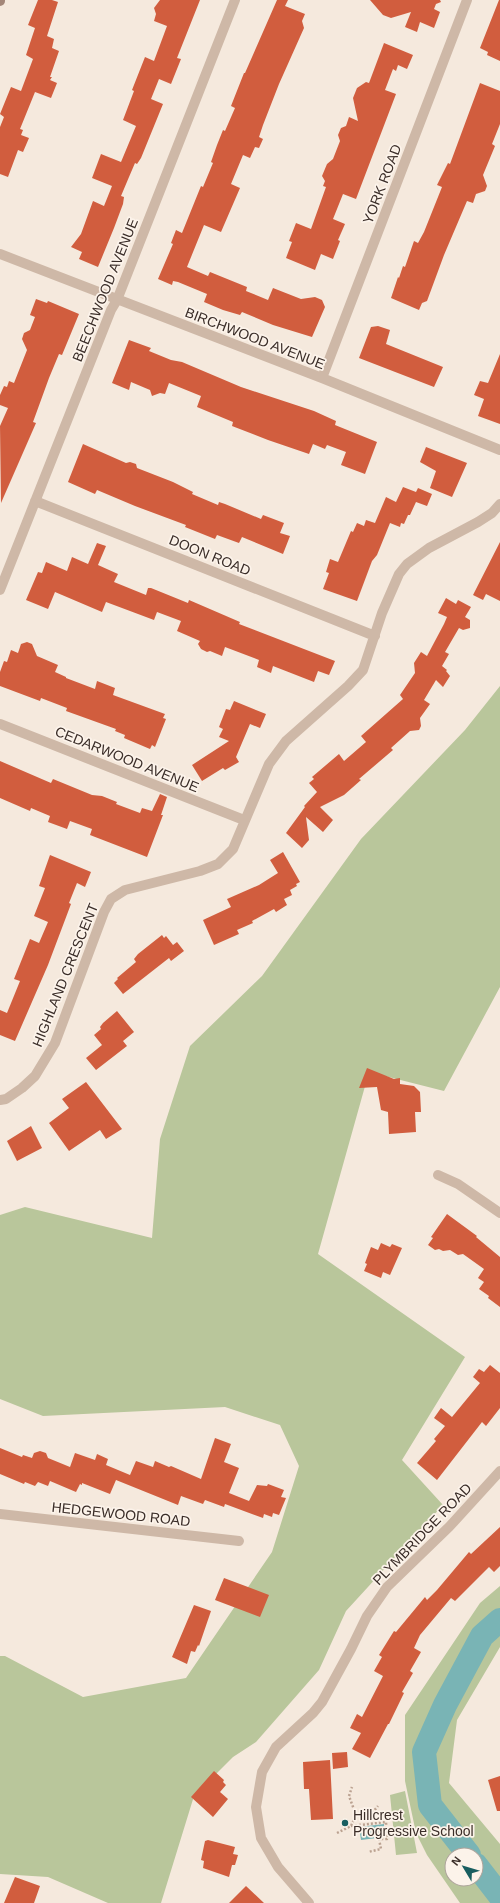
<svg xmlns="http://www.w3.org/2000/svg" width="500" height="1903" viewBox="0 0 500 1903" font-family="Helvetica,sans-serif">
  <rect width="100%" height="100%" fill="#f5e9dd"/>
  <!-- green -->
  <path fill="#b9c69b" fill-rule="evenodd" d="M500 686V987L444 1091 369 1072 318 1254 465 1357 402 1460 443 1505 346 1611 319 1670 256 1742 233 1757 194 1796 161 1903H108L48 1877 0 1874V1656H5L83 1697 186 1678 272 1552 299 1466 280 1425 225 1407 43 1416 0 1399V1215L25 1207 152 1238 160 1139 190 1046 262 976 361 839 465 730Z
    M500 1586V1647L457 1720 449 1783 500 1844V1903H460L427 1855 416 1833 405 1781V1715L480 1603ZM452 1855H476V1879H452Z
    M405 1791 417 1853 396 1855 390 1795Z"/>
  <!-- water -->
  <path fill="#79b4b5" d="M384 1824 385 1837 361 1840 359 1827Z"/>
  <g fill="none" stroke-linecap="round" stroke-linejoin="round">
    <!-- river -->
    <path stroke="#79b4b5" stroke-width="24" d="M469 1855 430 1805 424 1752 445 1705 482 1636 500 1620
      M476 1865 500 1896"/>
  </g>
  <!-- building -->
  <path fill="#d15d3e" d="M38 0H52L58 2 47 36 54 39 52 48 59 51 50 77H52L50 80 57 83 51 98 35 92 20 129 23 130 21 135 29 138 23 152 18 150 8 177 0 174V127L4 117 0 114 11 87 21 91 33 59 26 55 35 28 28 25Z
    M160 0H200L177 58 181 59 171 84 159 79 151 99 163 104 141 158 137 164 135 163 129 177 121 196 124 197 123 204 114 228 98 267 79 259 82 252 71 247 81 234 93 201 104 206 112 186 92 178 101 154 121 162 136 126 123 120 134 91 132 90 145 57 154 61 167 26 154 21 156 14 154 8Z
    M277 0H288L285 6 305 14 302 21 304 28 279 84 263 125 259 137 263 139 259 148 255 147 250 158 243 155 231 184 240 188 221 232 204 225 187 267 208 276 210 272 247 287 246 291 268 300 273 288 301 299 315 297 322 300 325 307 312 337 273 325 242 312 240 315 223 310 204 302 207 294 178 282 173 281 172 285 158 279 173 244 171 243 176 230 182 233 201 186 203 187 213 163 211 162 217 145 223 130 225 131 235 108 231 106 244 73H245Z
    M370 0H440L441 2 436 4 434 9 440 12 434 28 420 22 417 32 405 27 411 12 391 18 383 15Z
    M499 0H500V61L487 55 488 52 480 48Z
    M384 43 413 55 407 69 398 65 396 71 393 69 385 90 396 94 356 199 343 194 333 219 345 224 338 240 340 241 333 259 321 254 315 270 286 258 292 242 289 241 296 223 311 229 326 187 323 186 325 181 322 176 327 164 333 159 340 141 338 135 341 128 346 126 349 117 358 121 353 98 357 88 366 82 369 83Z
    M480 83 500 91V124L492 144 495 146 483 175 487 186 485 191 476 194 473 203 467 201 444 255 427 301 422 303 419 310 391 298 398 277 399 278 403 266 405 267 414 241 418 243 424 232 442 187 437 185 448 163 450 164Z
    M36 299 47 303 48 301 79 314 62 355 59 354 49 378 33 422 36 423 1 503 0 426 8 408 0 405V395L4 386 7 387 9 381 14 383 27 350 22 339 24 333 30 330 35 317 30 315Z
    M378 326 390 330 386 344 443 367 434 387 359 358 371 327Z
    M129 340 151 348 149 351 171 360 182 362 241 387 314 411 336 421 335 425 377 442 365 474 341 465 346 452 327 445 325 449 313 444 309 454 268 440 232 426 233 422 197 407 201 396 169 383 165 394 160 393 152 396 150 390 131 382 129 390 112 383Z
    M500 354V424L478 416 484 399 474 395 480 381 488 383Z
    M83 444 126 463 130 462 136 464 137 468 173 482 193 492 192 494 218 505 219 502 225 504 261 519 263 515 284 523 280 533 290 536 283 554 242 537 239 543 217 535 215 539 185 527 186 525 135 506 97 490 95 494 68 482Z
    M426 447 467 463 452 497 430 488 436 471 420 462Z
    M403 487 416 492 418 488 432 494 427 506 416 502 410 515H408L404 524 401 523 400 527 390 523 377 555 372 561 357 601 323 589 329 573 326 572 330 559 338 562 351 531 353 532 357 523 364 526 366 520 375 523 386 497 396 502Z
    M500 542V601L486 594 483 600 473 595Z
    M97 543 106 546 98 565 118 574 114 582 146 595 148 588H151L188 603 189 600 240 622 239 624 335 661 329 675 318 671 314 682 273 666 271 673 257 667 259 660 225 647 222 656 210 651 207 652 201 649 198 644 200 641 177 631 181 621 157 612 154 620 106 602 102 612 55 592 48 609 26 600 38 572 42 573 46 562 67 571 72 557 88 564Z
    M446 598 456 604 458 600 471 607 465 617 470 620V628L463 630 459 628 445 652 449 654 442 666 447 670 446 671 450 676 443 687 436 680 424 700 430 704 420 718 421 726 419 730 410 731 391 748 393 750 359 779 361 780 344 795 320 807 333 820 323 832 306 817 309 840 302 848 286 833 305 807 304 806 317 792 309 783 314 779 312 777 339 754 344 761 366 742 361 736 403 699 400 695 415 673 414 663 421 652 427 656 444 624 447 617 438 613Z
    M27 642 32 644 37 656 58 665 55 672 66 677V678L95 689 97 681 115 688 113 695 165 714 163 718 166 719 155 747 152 745 150 749 124 738 125 735 115 731 116 729 66 711 67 708 41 698 40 701 0 686V672L4 661 7 662 11 650 18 653 21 644Z
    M234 701 266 714 260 728 250 724 236 757 239 762 225 770 223 768 202 781 192 765 229 741 219 737 223 729 219 727 226 709 230 710Z
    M0 761 51 783 53 779 92 795 102 796 117 802 116 804 140 813 142 808 152 811 160 794 167 797 161 815H163L147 857 90 835 92 829 70 821 67 829 48 822 50 816 31 808 30 811 0 798Z
    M283 852 300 882 296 884 297 886 290 890 292 895 284 899 287 905 276 912 274 909 252 921 253 923 237 930 239 934 214 945 203 920 231 907 227 899 259 885 278 873 270 860Z
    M50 855 91 872 85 887 77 883 69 903 71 904 48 965 15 1041 0 1035V1010L7 1013 20 981 14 979 30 939 39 943 48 922 34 916 45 888 39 886Z
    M162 935 164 938 166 936 173 945 177 942 184 951 171 961 169 958 123 994 114 983 118 979 117 978 136 962 134 959 138 954Z
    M117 1011 134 1032 123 1041 127 1046 96 1070 86 1058 102 1045 94 1035 101 1029 100 1027 103 1023Z
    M367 1068 394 1079 400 1078V1084L414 1086 420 1092 421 1112H415L416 1132 389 1134 388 1112 381 1110 377 1087 359 1088Z
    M86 1082 122 1129 106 1139 100 1130 69 1151 49 1123 69 1108 62 1099Z
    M31 1126 42 1148 17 1161 7 1141Z
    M447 1214 477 1236 476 1237 500 1257V1307L488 1298 489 1296 479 1289 484 1282 478 1278 484 1269 463 1254 458 1255 450 1250 443 1251 439 1249 435 1250 428 1245 433 1238 431 1237Z
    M381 1243 390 1247 392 1244 402 1248 390 1275 383 1272 381 1278 364 1271 367 1264 365 1263 371 1247 378 1250Z
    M490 1365 500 1373V1408L486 1426 482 1422 437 1480 417 1463 436 1441 434 1439 445 1426 434 1418 441 1408 452 1417 480 1383 473 1377 479 1369 484 1372Z
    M215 1438 231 1444 224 1462 239 1468 229 1493 249 1501 257 1485 267 1486 268 1484 284 1490 281 1497 286 1498 279 1515 273 1513 272 1517 264 1514 263 1518 225 1504 224 1507 205 1500 203 1504 181 1496 178 1505 116 1480 110 1494 82 1483V1485L80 1484 76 1492 50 1481 48 1486 38 1482 35 1486 25 1482 24 1484 0 1474V1448L22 1457 23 1455 32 1458 34 1453 40 1451 46 1453 48 1458 70 1467 75 1453 95 1460 97 1454 108 1459 106 1465 130 1475 136 1461 153 1467 155 1461 169 1467 171 1466 201 1479Z
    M500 1527V1566L494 1572 489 1567 455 1601 451 1598 420 1635 414 1648 421 1652 410 1671 413 1673 402 1692 404 1693 389 1724H388L370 1758 352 1749 361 1733 350 1728 357 1714 362 1717 383 1676 374 1671 382 1657 379 1655 394 1631 396 1632 425 1597 427 1600 437 1590 469 1552 471 1554Z
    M224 1578 269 1595 260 1617 215 1600Z
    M194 1605 211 1611 199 1646 198 1645 195 1652 191 1651 187 1664 172 1657Z
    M347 1752 348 1767 333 1769 332 1753Z
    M330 1760 333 1819 311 1820 309 1789H304L303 1762Z
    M214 1771 224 1780 223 1782 226 1785 220 1792 228 1799 213 1817 191 1797Z
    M500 1776V1811H497L488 1780Z
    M208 1840 235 1847 233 1854 238 1855 235 1865H232L229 1877 203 1868 204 1861 201 1860 205 1841Z
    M15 1877 40 1886 34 1903H4Z
    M246 1886 264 1903H229Z"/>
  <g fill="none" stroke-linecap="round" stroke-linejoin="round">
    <!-- path -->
    <path stroke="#bba291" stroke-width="2.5" stroke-dasharray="2 2" stroke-linecap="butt" d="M356 1815 373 1812 378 1806
      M351 1826 386 1822 387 1839H379L381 1849 368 1852
      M337 1833 351 1826 356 1815 349 1796 352 1787"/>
    <!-- minor -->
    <path stroke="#ceb8a7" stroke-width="10" d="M0 254 322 378 500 450
      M322 378 467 0
      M35 501 375 636
      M0 590 111 310 117 300 235 0
      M0 724 244 820
      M0 1100 6 1099 22 1088 35 1076 55 1043 104 912 111 899 125 890 200 871 218 864 233 849 269 764 286 741 348 686 363 670 382 613 399 574 407 564 429 548 478 522 492 513 500 504
      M438 1175 458 1184 500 1213
      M0 1514 239 1541
      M309 1903 278 1867 261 1838 256 1807 262 1772 276 1747 313 1713 322 1702 351 1649 367 1616 387 1587 449 1527 500 1471"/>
    <!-- secondary -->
    <path stroke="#a38678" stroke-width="10" d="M0 1V0"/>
  </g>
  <!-- markers -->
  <circle fill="#195e60" stroke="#fcf3ea" stroke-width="1.5" cx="345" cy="1823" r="4"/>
  <g text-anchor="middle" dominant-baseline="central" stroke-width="3.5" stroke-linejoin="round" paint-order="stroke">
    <!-- street labels -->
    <g font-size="14" fill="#3a2d28" stroke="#fcf3ea">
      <text transform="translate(382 184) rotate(-69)">YORK ROAD</text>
      <text transform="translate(105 290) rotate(-68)">BEECHWOOD AVENUE</text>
      <text transform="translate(255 338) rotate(21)">BIRCHWOOD AVENUE</text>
      <text transform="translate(210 555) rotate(22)">DOON ROAD</text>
      <text transform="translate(127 759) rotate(22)">CEDARWOOD AVENUE</text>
      <text transform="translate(65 975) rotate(-68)">HIGHLAND CRESCENT</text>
      <text transform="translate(121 1514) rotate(6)">HEDGEWOOD ROAD</text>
      <text transform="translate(422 1534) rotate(-46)">PLYMBRIDGE ROAD</text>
    </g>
    <!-- poi labels -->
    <g font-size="14" fill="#3a2d28" stroke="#fcf3ea" text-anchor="start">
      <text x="353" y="1815">Hillcrest<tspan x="353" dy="16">Progressive School</tspan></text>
    </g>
  </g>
  <!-- north arrow -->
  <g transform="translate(464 1867) rotate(308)"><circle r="19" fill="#fcf3ea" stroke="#aea49c"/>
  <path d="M0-3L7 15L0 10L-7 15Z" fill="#195e60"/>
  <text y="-6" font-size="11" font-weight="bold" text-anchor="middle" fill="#3a2d28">N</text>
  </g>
</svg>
